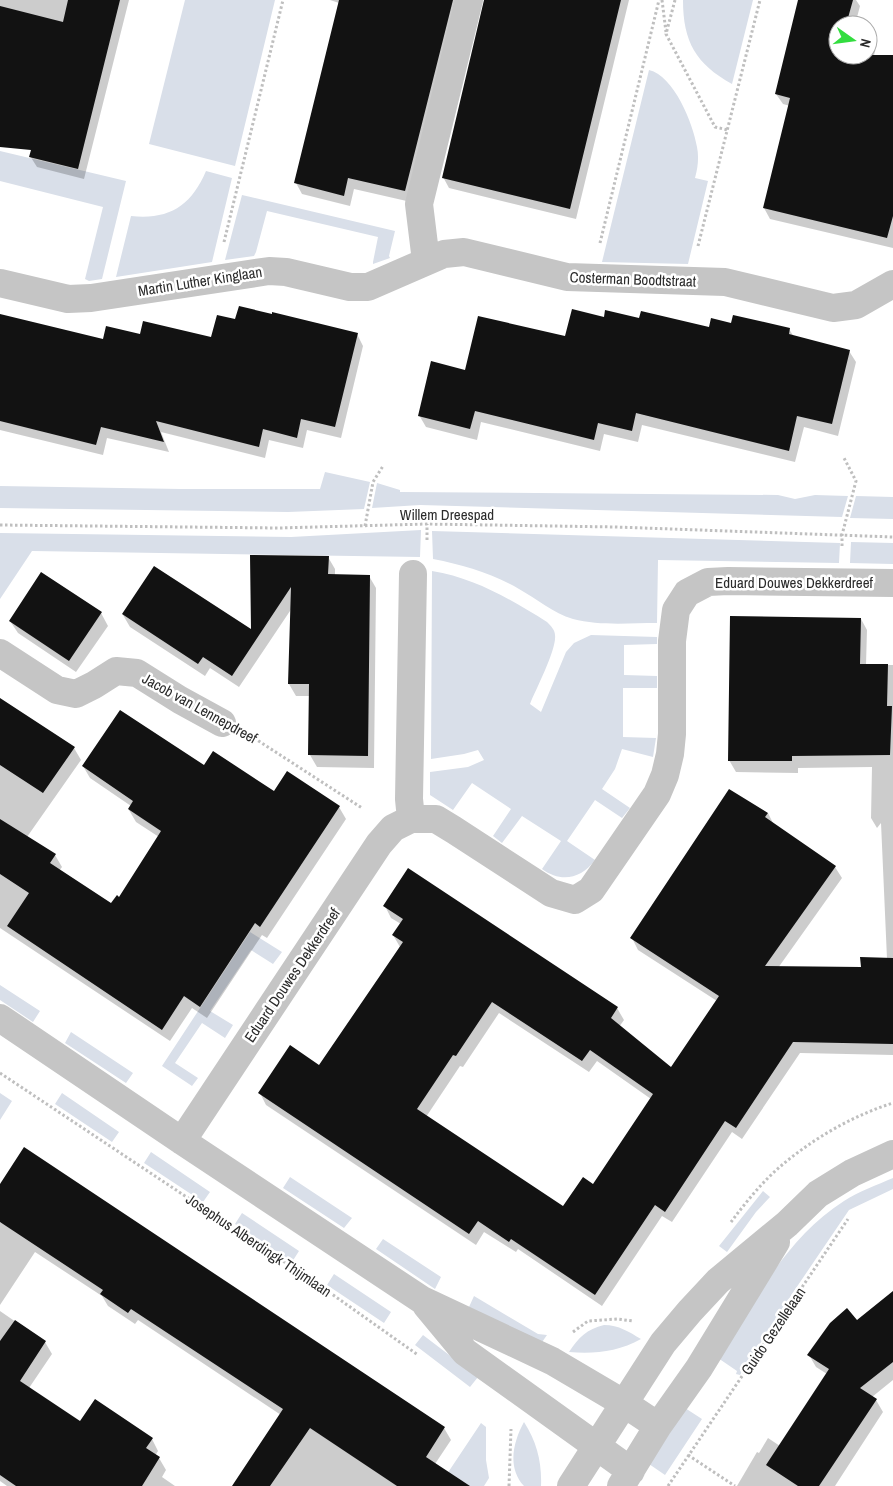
<svg xmlns="http://www.w3.org/2000/svg" width="893" height="1486" viewBox="0 0 893 1486" font-family="'Archivo Narrow',sans-serif">
  <rect width="100%" height="100%" fill="#fff"/>
  <!-- green -->
  <path fill="#d9dfe9" d="M185 0H275L235 166 149 144Z
    M683 0H753L732 84C696 64 683 42 683 0Z
    M649 70C674 76 693 123 697 147 699 157 698 167 695 178L708 181 688 264 602 262Z
    M0 151 126 181 102 279 89 281 85 279 103 207 0 181Z
    M206 171 232 178 212 262 116 277 131 216C169 220 191 206 206 171Z
    M242 195 395 231 389 256 390 258 373 264V262L378 237 267 211 256 252 254 256 225 260Z
    M325 472 370 482 364 509 288 512 0 508V486L181 489H320Z
    M377 483 400 490V492L778 495 795 499 815 495 848 496 842 517 420 505 372 508Z
    M856 496 893 497V519L850 518Z
    M421 530 420 557 32 551 0 599V533L291 537Z
    M432 531 840 543 839 563 658 560 657 623C630 623 599 626 573 619 553 613 537 599 519 589 491 573 464 565 433 559Z
    M851 542 893 543V564L850 563Z
    M432 571C475 578 510 599 547 622 551 626 555 630 555 635 557 649 536 689 530 704L541 712 566 652 574 643 591 635 657 637V644L624 645V675L657 676V688H623V737L656 738 653 757 622 749 615 769 602 789 630 808 622 818 595 800 567 841 595 860C581 879 561 883 542 869L561 841 522 816 502 843 493 836 511 809 472 783 453 810 430 795V772L468 767 484 760 478 750 464 754 431 759Z
    M250 932 282 952 273 964 251 950 210 1011 233 1025 225 1038 202 1023 175 1063 198 1078 192 1086 162 1066Z
    M0 985 40 1011 33 1022 0 1000Z
    M71 1032 133 1073 126 1083 65 1043Z
    M0 1093 12 1101 0 1120Z
    M62 1093 119 1132 112 1142 55 1104Z
    M151 1152 210 1192 203 1202 144 1163Z
    M290 1177 352 1218 344 1228 283 1188Z
    M893 1178V1189L849 1210 792 1294 740 1375 736 1374 737 1371 718 1358C754 1302 786 1238 844 1201 859 1191 877 1185 893 1178Z
    M763 1191 770 1197 756 1212 727 1252 719 1246Z
    M242 1213 299 1251 292 1262 235 1224Z
    M383 1239 441 1277 435 1289 376 1249Z
    M334 1274 391 1312 384 1323 327 1285Z
    M474 1296 538 1334 547 1335 540 1345 469 1307Z
    M604 1325C619 1325 629 1332 641 1339 618 1352 594 1354 569 1352 578 1338 587 1329 604 1325Z
    M423 1335 478 1377 470 1387 415 1345Z
    M685 1408 702 1419 665 1475 649 1464Z
    M524 1422C537 1442 542 1463 541 1486H524C507 1468 513 1442 524 1422Z
    M481 1423 486 1427V1460L489 1478 484 1486H439Z"/>
  <!-- shadow -->
  <path fill="#0003" fill-rule="evenodd" d="M0 0H129L84 179 37 167 30 156 33 146 0 139Z
    M330 0H464L411 202 354 189 350 206 302 194 296 183 339 3Z
    M485 0H629L576 219 449 188 443 177Z
    M799 0H856L860 6 855 25H838V55H868V40L875 51 857 133 893 142V248L770 219 764 208 790 106 783 104 776 94Z
    M0 315 104 340 141 336 212 338 236 321 357 334 363 346 341 438 307 430 303 448 269 440 265 458 161 432 169 452 107 438 103 455 0 430Z
    M605 318 640 320 710 329 732 325 789 329 794 337 849 351 856 362 838 436 804 427 795 462 642 425 638 442 604 434 600 451 481 422 477 440 426 427 419 415 466 371 566 337Z
    M252 556 328 557 335 569V575L369 576 376 588 374 768 317 767 310 755V696H296L289 684 292 608 239 687 210 668 205 676 130 627 123 615 252 631Z
    M101 613 108 626 76 672 18 633 10 621Z
    M861 619 867 630 866 665H893V1055L800 1053 742 1139 732 1132 672 1222 662 1216 602 1306 518 1249 516 1252 484 1232 476 1245 266 1105 260 1093 320 1067 400 947 393 935 401 924 391 918 385 906 617 1008 624 1020 619 1027 671 1069 717 1001 638 950 632 938 768 813 774 825 835 867 842 878 778 968 862 969 887 959 881 823 877 828 871 818 872 767 798 768V773L736 772 729 760ZM499 1013 589 1072 597 1061 651 1099 593 1186 564 1208 426 1117 460 1066 463 1067Z
    M0 699 74 748 81 760 27 837 55 855 62 867 59 871 112 905 119 899 159 837 136 822 129 810 131 806 90 778 83 766 204 767 274 793 287 773 339 807 346 819 267 938 262 935 207 1018 192 1008 170 1041 0 928Z
    M40 1159 444 1428 451 1440 435 1464 443 1486H264L281 1415 138 1320 135 1324 108 1306 102 1296 35 1252 0 1305V1223Z
    M893 1293V1380L872 1397 876 1400 883 1412 835 1486H737L757 1452 759 1453 768 1438 780 1446 827 1374 816 1367 809 1355 857 1322Z
    M0 1311 45 1342 52 1354 29 1388 80 1422 152 1439 158 1451 155 1456 159 1458 166 1470 162 1477 175 1486H7L0 1481Z"/>
  <!-- building -->
  <path fill="#121212" fill-rule="evenodd" d="M68 0H120L78 169 29 157 31 150 0 147V6L63 22Z
    M339 0H453L405 191 348 178 344 196 294 183Z
    M484 0H621L570 209 442 178Z
    M798 0H853L846 25H838V55H893V216L887 238 763 208 790 98 775 94Z
    M239 306 272 314V312L358 333 335 427 301 419 297 438 263 429 259 447 156 421 164 442 101 427 96 445 0 421V314L103 339 106 326 140 334 143 321 211 337 217 315 235 319Z
    M572 309 604 317 605 310 639 318 641 311 709 327 711 318 731 323 733 315 790 328 789 334 850 350 832 424 797 416 789 451 636 413 632 431 598 423 594 440 475 411 470 429 418 416 431 361 465 370 478 316 565 336Z
    M250 555 329 556 328 574 370 575 368 756 308 755 309 684H288L291 587 232 676 203 657 198 664 122 614 154 566 251 629Z
    M41 572 102 612 69 661 9 621Z
    M730 616 861 618 860 664H888L887 706H892L890 755 792 756V761H728Z
    M0 698 75 747 43 793 0 765Z
    M120 710 204 765 213 751 274 791 287 771 340 806 260 927 255 923 200 1007 184 996 162 1030 7 926 29 893 0 874V819L56 854 50 863 111 903 117 895 119 897 161 831 128 809 133 801 82 766Z
    M729 789 768 813 765 817 836 866 765 966 861 967 860 957 893 958V1044L793 1042 736 1128 725 1121 665 1212 655 1205 595 1295 511 1239 509 1242 478 1221 469 1234 258 1093 290 1045 319 1065 403 942 392 935 403 919 383 906 408 868 618 1007 611 1018 671 1067 719 996 630 938ZM492 1002 582 1061 590 1050 653 1094 593 1184 583 1177 563 1206 417 1109 453 1055 456 1056Z
    M24 1147 445 1427 426 1457 470 1486H397L310 1428 270 1486H232L283 1409 131 1309 128 1313 100 1294 103 1290 0 1222V1184Z
    M893 1291V1362L860 1388 877 1399 819 1486H798L766 1465 829 1369 807 1355 830 1323 847 1308 857 1320Z
    M15 1320 46 1341 20 1381 80 1421 95 1399 153 1438 146 1448 160 1457 142 1486H16L0 1475V1341Z"/>
  <g fill="none" stroke-linecap="round" stroke-linejoin="round">
    <!-- path -->
    <path stroke="#bfbfbf" stroke-width="3" stroke-dasharray="2.5 2.5" stroke-linecap="butt" d="M662 0 666 32
      M675 0 666 34 715 127 728 130
      M224 242 283 0
      M600 243 659 0
      M698 246 760 0
      M0 525 278 528 427 524 616 527 893 537
      M365 526 373 482 383 466
      M427 540V524
      M842 546V535L856 481 844 458
      M254 738 362 808
      M0 1073 319 1285 418 1355
      M731 1222C746 1202 763 1181 782 1165 814 1138 854 1115 893 1103
      M573 1332 588 1321 617 1319 633 1321
      M688 1455 735 1486
      M509 1486 511 1429
      M668 1486 848 1219"/>
    <!-- minor -->
    <path stroke="#c5c5c5" stroke-width="28" d="M426 261 419 204 469 0
      M0 283 68 299 91 298 269 271 286 272 350 287H368L444 254 464 252 567 277 725 282 833 308 856 305 893 284
      M0 653 57 690 76 694 94 685 116 671 137 673 180 700 222 723
      M411 819 409 799 413 574
      M0 1018 182 1141 422 1300 552 1361 625 1404 658 1426
      M182 1141 379 844 393 828 411 819H436L454 830 551 893 575 900 591 890 657 794 665 775 670 754 672 734V641L676 610 687 593 708 582 728 581 893 583
      M426 1305 465 1352 631 1471
      M571 1486 663 1343 690 1311 718 1281 787 1224 818 1194 852 1173 893 1154
      M621 1486 658 1426 699 1368 776 1242"/>
  </g>
  <g text-anchor="middle" dominant-baseline="central" stroke-width="5" stroke-linejoin="round" paint-order="stroke">
    <!-- street labels -->
    <g font-size="15" fill="#2b2b2b" stroke="#fff">
      <text transform="translate(633 279) rotate(2)">Costerman Boodtstraat</text>
      <text transform="translate(200 281) rotate(-9)">Martin Luther Kinglaan</text>
      <text x="447" y="514">Willem Dreespad</text>
      <text x="794" y="582">Eduard Douwes Dekkerdreef</text>
      <text transform="translate(200 708) rotate(29)">Jacob van Lennepdreef</text>
      <text transform="translate(292 975) rotate(-56)">Eduard Douwes Dekkerdreef</text>
      <text transform="translate(259 1245) rotate(34)">Josephus Alberdingk Thijmlaan</text>
      <text transform="translate(773 1331) rotate(-56)">Guido Gezellelaan</text>
    </g>
  </g>
  <!-- north arrow -->
  <g transform="translate(853 40) rotate(104)"><circle r="24" fill="#ffffff" stroke="#aaaaaa"/>
  <path d="M0-4L9 19L0 12L-9 19Z" fill="#33dd3f"/>
  <text y="-8" font-size="14" font-weight="bold" text-anchor="middle" fill="#2b2b2b">N</text>
  </g>
</svg>
